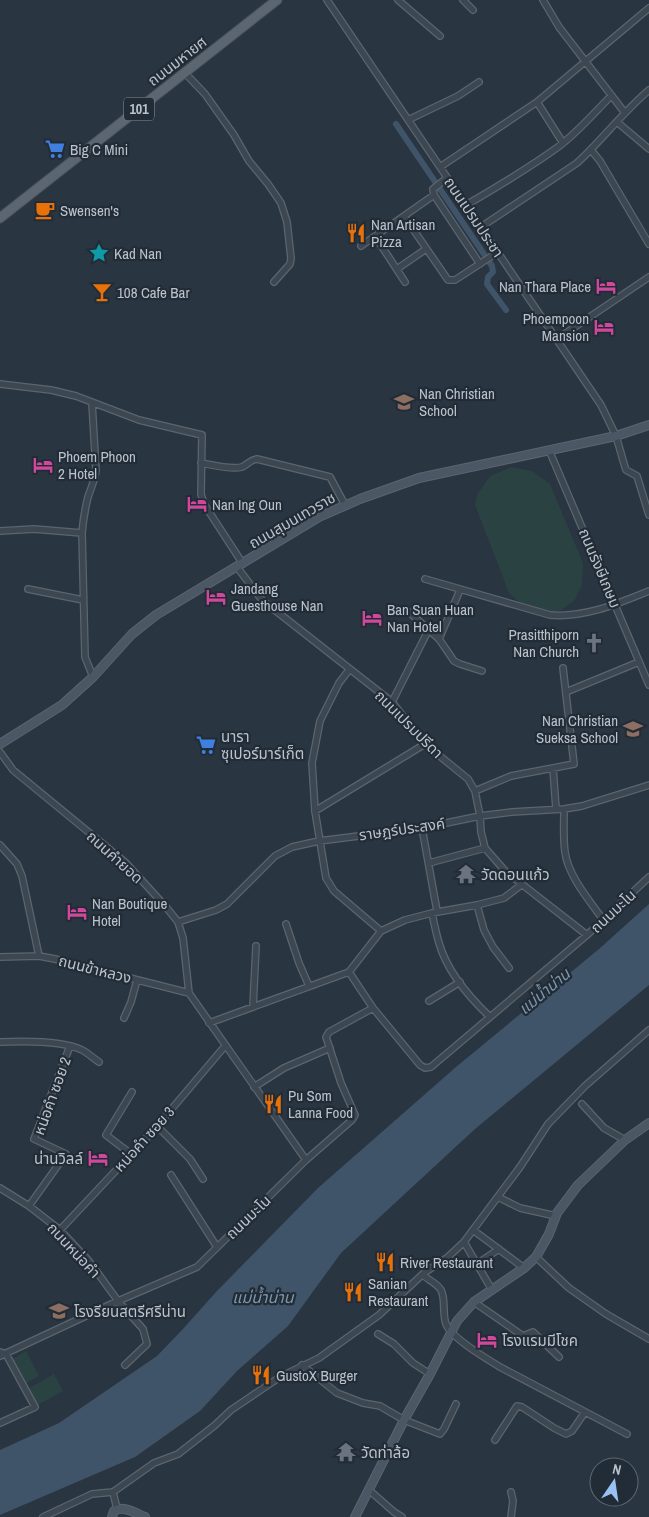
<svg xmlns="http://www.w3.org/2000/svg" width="649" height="1517" viewBox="0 0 649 1517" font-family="'Archivo Narrow','Noto Sans Thai',sans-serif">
  <rect width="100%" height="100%" fill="#293541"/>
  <!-- green -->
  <path fill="#2b4242" d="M511 467 532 471 550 484 583 563 582 585 574 601 560 611 543 613 525 608 509 593 475 505 477 495 490 476Z
    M26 1351 39 1376 25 1384 12 1359Z
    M54 1374 63 1391 38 1405 29 1388Z"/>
  <!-- water -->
  <path fill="#405469" d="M649 904V985L475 1129 341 1253 288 1326 237 1371 200 1411 135 1457 0 1515V1450L59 1423 157 1356 182 1330 216 1292 318 1188 456 1067 599 949Z"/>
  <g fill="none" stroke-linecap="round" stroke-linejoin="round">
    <!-- canal -->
    <path stroke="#405469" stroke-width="6" d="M396 124 492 266 493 272 488 277 487 284 506 310"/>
    <defs>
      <path id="street" d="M327 0 601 405 616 436 625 467 626 470 637 476 649 515
        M398 0 440 36
        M463 0 473 10
        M543 0 559 27 625 113
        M185 73 205 94 234 135 249 161 268 184 281 203 287 222 291 258 290 264 274 282
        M537 102 563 143
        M408 120 458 96 479 82
        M617 122 649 149
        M591 150 600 161 649 244
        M440 167 537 102 649 8
        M447 178 433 189 434 195 480 264
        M466 205C497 187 529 168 558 147 577 133 594 113 611 96
        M404 216 448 280H455L498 252
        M481 227 577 163C602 140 623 112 649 90
        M375 236 405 282
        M361 246 434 195
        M397 269 426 249
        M557 339 649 277
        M0 384 51 390 76 396 139 420 202 435 201 494 204 504 243 564
        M92 403 96 470C95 480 91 488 88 497 85 509 83 521 82 533L85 657 93 677
        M549 450 649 685
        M201 463C212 465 232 470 242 467 248 464 250 460 257 459L330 477 345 505
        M0 531 34 529 82 533
        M237 567 262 600 392 702 425 744 468 779 475 791 480 816 481 832 485 848 506 872 587 935 649 877
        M425 579 550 615C585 618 616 604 649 591
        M28 589 83 600
        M409 612 439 639 454 661 460 664 482 671
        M439 639 460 590
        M349 670 339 683 320 721 312 763 315 811 326 878 334 891 381 931
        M566 692 639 662
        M392 702 428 631
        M0 752 13 770 125 862 166 907 178 922 183 938 189 993 306 1160
        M553 768 556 809
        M475 791 511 776 574 764 563 668
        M564 809C564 823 563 838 565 852 568 876 590 901 604 921
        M315 811 425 744
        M422 828 437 911
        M0 845 17 864 22 876 39 956
        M429 863 485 848
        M477 905 484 930 493 947 509 968
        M432 913C434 923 436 933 439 943 447 971 470 998 490 1017
        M178 922 216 910 227 904 275 856 292 847 319 841 422 828 480 816 512 812 564 809 582 806 649 785
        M286 924 299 963 309 986
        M0 957 39 956 55 959 189 993
        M349 972 373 1008 420 1065 425 1068 431 1067 587 935
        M429 1001 460 982
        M253 1007 256 946
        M124 1018 131 1002 137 980
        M209 1023 349 972 381 931 405 920 432 913 477 905 504 898 521 885
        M0 1042C23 1041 62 1040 82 1050 88 1053 93 1058 99 1062
        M254 1087 284 1068 330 1048
        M582 1104 604 1128 625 1140
        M157 1126 190 1159 203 1179
        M131 1154 106 1135 132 1092
        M171 1175 217 1247
        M0 1188 29 1206 60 1230 89 1261 118 1301 143 1329 147 1344 125 1365
        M498 1197 520 1208 556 1216
        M29 1206 66 1154 34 1139 70 1046
        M60 1230 153 1131 225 1046
        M473 1230 524 1268
        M464 1242 492 1290
        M536 1257 569 1288 606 1314 649 1339
        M477 1264 499 1249
        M423 1275C428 1280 437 1283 441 1290 446 1299 442 1314 446 1324 451 1338 487 1359 500 1367L627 1434
        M474 1302 523 1336 533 1332 559 1357
        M378 1334 394 1344 413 1363 430 1374
        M0 1352 6 1354 35 1407 0 1423
        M0 1356 118 1301 197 1267 306 1160 352 1120 355 1115 341 1083 326 1037 329 1032 373 1008
        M302 1365 337 1393 363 1403 380 1406 404 1420 440 1434 444 1429 456 1404
        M495 1440 517 1406 522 1407 554 1428 566 1434 572 1431 585 1412
        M369 1490 394 1512 402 1517
        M113 1492 117 1509
        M43 1517 92 1494 113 1492 154 1463 178 1454 214 1426 231 1410 280 1377 319 1358 379 1315 424 1273 448 1257 464 1242 520 1167 548 1124 585 1086 649 1030
        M511 1517 513 1501 511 1492"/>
      <path id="secondary" d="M0 744 62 705 93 677 132 634 156 615 319 517 360 499 419 478 616 436 649 425
        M112 1517 114 1511C124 1505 135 1513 145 1517
        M355 1517 404 1420 430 1374 457 1321 474 1302 524 1268 536 1257 549 1234 557 1213 578 1185 625 1140 649 1123"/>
      <path id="primary" d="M0 218 277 0"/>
    </defs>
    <!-- street casing -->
    <use href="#street" stroke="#5b656f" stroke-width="8"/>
    <!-- secondary casing -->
    <use href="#secondary" stroke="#5b656f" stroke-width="10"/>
    <!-- primary casing -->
    <use href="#primary" stroke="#47505b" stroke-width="11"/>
    <!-- street -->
    <use href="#street" stroke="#3d4751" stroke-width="5.5"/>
    <!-- secondary -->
    <use href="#secondary" stroke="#4b5764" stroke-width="8"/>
    <!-- primary -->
    <use href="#primary" stroke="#5b6671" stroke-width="9"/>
  </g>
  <!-- icons -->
  <defs>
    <symbol id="supermarket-bare" viewBox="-9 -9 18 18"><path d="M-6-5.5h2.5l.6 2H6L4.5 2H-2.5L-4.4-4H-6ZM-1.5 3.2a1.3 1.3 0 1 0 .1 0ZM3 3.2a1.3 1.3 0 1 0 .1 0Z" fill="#3f7fe0" stroke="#222c37" stroke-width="2.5" paint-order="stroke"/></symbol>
    <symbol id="cafe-bare" viewBox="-9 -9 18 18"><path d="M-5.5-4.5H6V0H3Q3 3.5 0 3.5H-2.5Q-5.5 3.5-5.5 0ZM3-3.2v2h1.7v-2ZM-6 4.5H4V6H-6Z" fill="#e8710a" stroke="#222c37" stroke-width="2.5" paint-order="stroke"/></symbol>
    <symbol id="restaurant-bare" viewBox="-9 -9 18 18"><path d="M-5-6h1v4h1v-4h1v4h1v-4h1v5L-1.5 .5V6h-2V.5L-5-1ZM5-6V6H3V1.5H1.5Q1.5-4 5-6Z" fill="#e8710a" stroke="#222c37" stroke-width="2.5" paint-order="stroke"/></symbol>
    <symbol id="sight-bare" viewBox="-9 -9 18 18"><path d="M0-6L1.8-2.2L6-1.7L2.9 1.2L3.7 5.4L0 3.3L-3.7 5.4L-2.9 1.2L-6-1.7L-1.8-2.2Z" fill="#0f9aa8" stroke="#222c37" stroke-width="2.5" paint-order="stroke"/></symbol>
    <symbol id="hotel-bare" viewBox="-9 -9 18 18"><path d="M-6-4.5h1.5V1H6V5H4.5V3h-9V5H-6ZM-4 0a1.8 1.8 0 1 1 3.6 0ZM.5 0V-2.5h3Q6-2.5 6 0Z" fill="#d1479c" stroke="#222c37" stroke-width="2.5" paint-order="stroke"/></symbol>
    <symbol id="bar-bare" viewBox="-9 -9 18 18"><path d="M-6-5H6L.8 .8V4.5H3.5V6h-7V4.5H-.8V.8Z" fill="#e8710a" stroke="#222c37" stroke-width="2.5" paint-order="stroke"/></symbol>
    <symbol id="school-bare" viewBox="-9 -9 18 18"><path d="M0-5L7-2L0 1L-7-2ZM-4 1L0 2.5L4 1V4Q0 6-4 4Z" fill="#8d6e63" stroke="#222c37" stroke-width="2.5" paint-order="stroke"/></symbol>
    <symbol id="church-bare" viewBox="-9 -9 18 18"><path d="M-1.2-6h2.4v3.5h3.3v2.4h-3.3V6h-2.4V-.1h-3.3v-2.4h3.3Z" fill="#6b7280" stroke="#222c37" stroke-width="2.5" paint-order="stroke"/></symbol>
    <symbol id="temple-bare" viewBox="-9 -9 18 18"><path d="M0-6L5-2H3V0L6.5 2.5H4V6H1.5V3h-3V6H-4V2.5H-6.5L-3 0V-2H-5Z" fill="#6b7280" stroke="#222c37" stroke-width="2.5" paint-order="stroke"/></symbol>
  </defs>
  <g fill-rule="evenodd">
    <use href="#supermarket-bare" x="41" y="135" width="28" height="28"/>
    <use href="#cafe-bare" x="31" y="196" width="28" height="28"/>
    <use href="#restaurant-bare" x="342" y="219" width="28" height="28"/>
    <use href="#sight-bare" x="85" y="239" width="28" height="28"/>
    <use href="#hotel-bare" x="592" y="272" width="28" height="28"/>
    <use href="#bar-bare" x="88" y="278" width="28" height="28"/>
    <use href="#hotel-bare" x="590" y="313" width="28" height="28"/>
    <use href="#school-bare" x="390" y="388" width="28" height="28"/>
    <use href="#hotel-bare" x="29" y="451" width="28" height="28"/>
    <use href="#hotel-bare" x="183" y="490" width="28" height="28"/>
    <use href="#hotel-bare" x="202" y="583" width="28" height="28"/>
    <use href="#hotel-bare" x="358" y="604" width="28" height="28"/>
    <use href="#church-bare" x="580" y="629" width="28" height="28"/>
    <use href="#school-bare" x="619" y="715" width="28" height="28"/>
    <use href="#supermarket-bare" x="192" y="731" width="28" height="28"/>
    <use href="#temple-bare" x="452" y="860" width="28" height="28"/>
    <use href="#hotel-bare" x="63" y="898" width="28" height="28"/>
    <use href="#restaurant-bare" x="259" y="1090" width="28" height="28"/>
    <use href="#hotel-bare" x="84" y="1144" width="28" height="28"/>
    <use href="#restaurant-bare" x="371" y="1248" width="28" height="28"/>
    <use href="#restaurant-bare" x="339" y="1278" width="28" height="28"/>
    <use href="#school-bare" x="45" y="1297" width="28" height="28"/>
    <use href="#hotel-bare" x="473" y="1326" width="28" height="28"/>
    <use href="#restaurant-bare" x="247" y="1361" width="28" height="28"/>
    <use href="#temple-bare" x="332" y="1438" width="28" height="28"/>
  </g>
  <g text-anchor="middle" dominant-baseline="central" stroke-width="4.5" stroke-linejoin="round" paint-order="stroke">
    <!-- shield labels -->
    <rect fill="#222c37" stroke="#8c959f" stroke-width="1" x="124" y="97.5" width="30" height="23" rx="4"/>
    <g font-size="14" font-weight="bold" fill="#bac2cb">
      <text x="139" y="109">101</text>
    </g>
    <!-- street labels -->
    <g font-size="15" fill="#bac2cb" stroke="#222c37">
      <text transform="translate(177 61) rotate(-38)">ถนนมหายศ</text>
      <text transform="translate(474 217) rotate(56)">ถนนเปรมประชา</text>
      <text transform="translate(292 520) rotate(-30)">ถนนสุมนเทวราช</text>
      <text transform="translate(600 568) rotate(67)">ถนนรังษีเกษม</text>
      <text transform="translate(409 724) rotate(45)">ถนนเปรมปรีดา</text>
      <text transform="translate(402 829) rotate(-8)">ราษฎร์ประสงค์</text>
      <text transform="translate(115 857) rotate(42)">ถนนคำยอด</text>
      <text transform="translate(613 911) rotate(-43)">ถนนมะโน</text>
      <text transform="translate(95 969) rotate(14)">ถนนข้าหลวง</text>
      <text transform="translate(52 1096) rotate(-70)">หน่อคำ ซอย 2</text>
      <text transform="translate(144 1139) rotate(-48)">หน่อคำ ซอย 3</text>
      <text transform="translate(248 1217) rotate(-44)">ถนนมะโน</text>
      <text transform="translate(74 1250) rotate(47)">ถนนหน่อคำ</text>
    </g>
    <!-- poi labels -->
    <g font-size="15" fill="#bac2cb" stroke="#222c37" text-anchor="start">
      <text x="70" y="149">Big C Mini</text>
      <text x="60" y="210">Swensen's</text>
      <text x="371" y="224">Nan Artisan<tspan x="371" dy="17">Pizza</tspan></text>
      <text x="114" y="253">Kad Nan</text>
      <text x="591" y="286" text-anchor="end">Nan Thara Place</text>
      <text x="117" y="292">108 Cafe Bar</text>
      <text x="589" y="318" text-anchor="end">Phoempoon<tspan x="589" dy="17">Mansion</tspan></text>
      <text x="419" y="393">Nan Christian<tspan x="419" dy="17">School</tspan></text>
      <text x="58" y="456">Phoem Phoon<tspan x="58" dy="17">2 Hotel</tspan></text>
      <text x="212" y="504">Nan Ing Oun</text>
      <text x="231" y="588">Jandang<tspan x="231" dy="17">Guesthouse Nan</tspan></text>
      <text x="387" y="609">Ban Suan Huan<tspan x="387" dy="17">Nan Hotel</tspan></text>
      <text x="579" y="634" text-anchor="end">Prasitthiporn<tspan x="579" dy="17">Nan Church</tspan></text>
      <text x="618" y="720" text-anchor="end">Nan Christian<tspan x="618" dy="17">Sueksa School</tspan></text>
      <text x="221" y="736">นารา<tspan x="221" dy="17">ซุเปอร์มาร์เก็ต</tspan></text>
      <text x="481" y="874">วัดดอนแก้ว</text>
      <text x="92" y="903">Nan Boutique<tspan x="92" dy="17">Hotel</tspan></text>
      <text x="288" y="1095">Pu Som<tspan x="288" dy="17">Lanna Food</tspan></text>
      <text x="83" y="1158" text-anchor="end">น่านวิลล์</text>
      <text x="400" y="1262">River Restaurant</text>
      <text x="368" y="1283">Sanian<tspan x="368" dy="17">Restaurant</tspan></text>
      <text x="74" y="1311">โรงรียนสตรีศรีน่าน</text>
      <text x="502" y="1340">โรงแรมมีโชค</text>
      <text x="276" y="1375">GustoX Burger</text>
      <text x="361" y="1452">วัดท่าล้อ</text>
    </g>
    <!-- water labels -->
    <g font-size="16" font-style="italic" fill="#7d95ab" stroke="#222c37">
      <text transform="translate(544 991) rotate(-40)">แม่น้ำน่าน</text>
      <text x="263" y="1297">แม่น้ำน่าน</text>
    </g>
  </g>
  <!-- north arrow -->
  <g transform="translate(614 1482) rotate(13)"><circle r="24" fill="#222c37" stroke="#5f6872"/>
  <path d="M0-4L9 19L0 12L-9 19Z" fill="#99c2f2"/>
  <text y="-8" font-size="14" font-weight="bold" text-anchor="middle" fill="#bac2cb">N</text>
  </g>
</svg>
